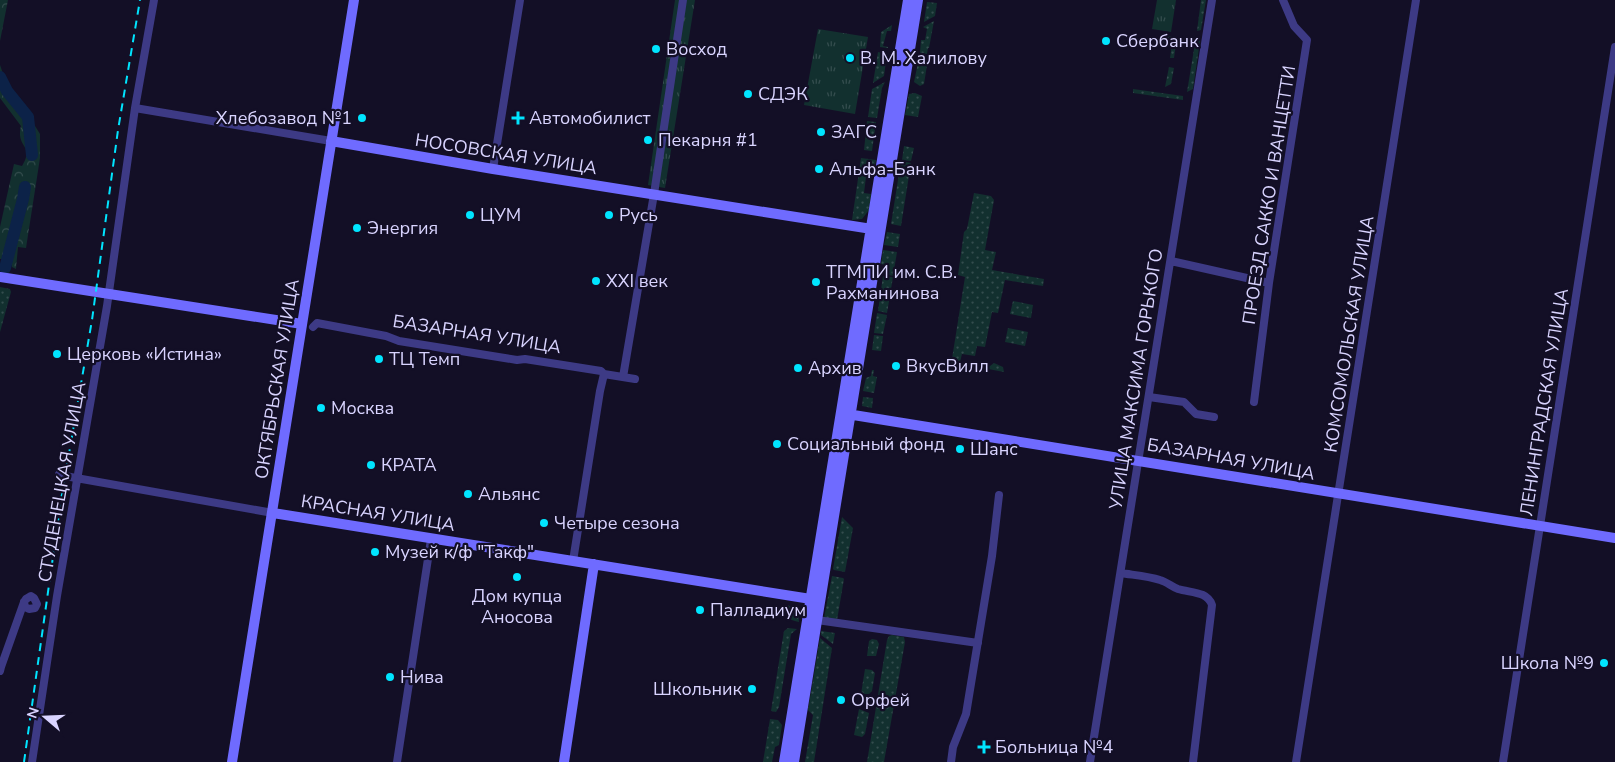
<svg xmlns="http://www.w3.org/2000/svg" width="1615" height="762" viewBox="0 0 1615 762" font-family="'Nunito Sans',sans-serif">
  <defs>
    <pattern id="grass-dots" width="8" height="8" patternUnits="userSpaceOnUse" patternTransform="scale(1.25)"><rect width="8" height="8" fill="#12302f"/><path d="M2 2h.1M6 6h.1" fill="none" stroke="#344d4e" stroke-width="1.8" stroke-linecap="round"/></pattern>
    <pattern id="forest-crowns" width="20" height="18" patternUnits="userSpaceOnUse" patternTransform="scale(1.25)"><rect width="20" height="18" fill="#12302f"/><path d="M2 6a3 3 0 1 1 6 0M12 15a3 3 0 1 1 6 0" fill="none" stroke="#344d4e"/></pattern>
    <pattern id="park-tufts" width="24" height="20" patternUnits="userSpaceOnUse" patternTransform="scale(1.25)"><rect width="24" height="20" fill="#12302f"/><path d="M3 7l-1-3M5 7V3M7 7l1-3M15 17l-1-3M17 17v-4M19 17l1-3" fill="none" stroke="#344d4e"/></pattern>
  </defs>
  <rect width="100%" height="100%" fill="#130f26"/>
  <!-- grass -->
  <path fill="url(#grass-dots)" d="M1201 0H1206L1201 30 1197 31Z
    M927 2 937 3 935 16 924 22Z
    M934 21 929 48H928L927 54 920 53 921 40H925L927 29 923 27Z
    M892 25 891 31H887L883 46 888 47V48L880 47 881 32Z
    M1162 35 1174 37 1173 43 1176 44 1174 58H1170L1172 44 1161 42 1159 38Z
    M1196 37 1200 41 1193 89 1187 92Z
    M878 52 887 54 884 76 873 83Z
    M919 58 926 59 925 64 927 65 924 84 920 86 914 82Z
    M1169 67 1174 68 1171 84 1165 87Z
    M885 82 882 88 877 118 868 117 872 89Z
    M1133 89 1183 96V100L1133 93Z
    M915 93 922 96 918 117 905 115 909 94Z
    M867 121 876 122 872 151 864 150Z
    M904 146 914 148 911 161 902 160Z
    M861 158 876 160 874 170 867 169 864 193 871 194 869 210 862 219 852 220Z
    M901 161 911 163 901 226 891 224Z
    M974 193 991 196 994 200 985 250 996 252 992 270 1044 279 1043 286 1005 280 998 313 992 312 985 347 977 346 975 356 962 354 959 366 951 365 965 277 958 275 964 232 967 229Z
    M887 232 900 234 898 247 884 245Z
    M883 250 897 252 893 276 884 274 885 265 881 264Z
    M883 276 893 277 887 313 878 311Z
    M0 287 10 289 11 292 0 332Z
    M1013 301 1033 305 1031 318 1010 314Z
    M877 313 887 315 883 334 874 333Z
    M1008 328 1028 332 1025 346 1005 342Z
    M874 335 883 336 881 351 872 350Z
    M994 363 1003 367 1004 372 983 368 981 364 990 366Z
    M872 370H874L873 376 877 377 874 393 863 391 866 378 871 376Z
    M863 397 873 398 872 408 862 406Z
    M842 517 853 528 845 572 834 570 833 569Z
    M832 576 843 578 844 579 837 620 824 618Z
    M788 605 798 611 799 622C787 620 786 616 788 605Z
    M788 628 797 629 791 634 779 707 776 712 771 711 784 631Z
    M821 631 835 633 833 644 821 635Z
    M892 635 904 637 905 642 884 762H867L887 640 889 636Z
    M820 638 832 648 814 762H805L813 715 808 710Z
    M872 639 877 640 879 644 876 656H867L869 641Z
    M865 669 872 670 875 673 872 691 869 694H861Z
    M859 709 869 713 865 734 862 737 854 735Z
    M770 719 778 720 782 725 779 745 775 747 772 762H763Z"/>
  <!-- forest -->
  <path fill="url(#forest-crowns)" d="M0 0H8L0 41Z
    M0 65 9 91 30 118 40 134V158L26 248 18 247 16 269 12 267V260L0 259V227L14 164 22 166C33 148 21 148 20 135 20 132 20 129 21 126L0 98Z"/>
  <!-- park -->
  <path fill="url(#park-tufts)" d="M675 0H695L665 188 648 185Z
    M1157 0H1176L1171 32 1152 29Z
    M818 29 868 37 855 114 804 105Z"/>
  <g fill="none" stroke-linecap="round" stroke-linejoin="round">
    <!-- river -->
    <path stroke="#0c2248" stroke-width="12" d="M0 77 7 91 28 117 32 155
      M5 268 23 199 25 187"/>
    <!-- street -->
    <path stroke="#3d3a85" stroke-width="8" d="M135 108 331 141
      M493 169 520 0
      M1171 261 1269 283
      M313 327 317 323 386 336 399 341 517 360 525 359 601 371 604 374 635 379
      M623 377 654 194 683 0
      M1149 397 1184 402 1196 414 1214 417
      M1254 402 1269 283 1307 40 1294 26 1283 0
      M59 474 65 476 273 513
      M573 561 600 391 604 374
      M1121 573C1133 575 1148 576 1160 580 1167 582 1172 587 1178 589 1191 593 1207 591 1212 605L1193 762
      M817 620 978 643
      M0 671 1 667 24 602 26 599 31 596 34 598 37 604 35 608 29 609 25 607 24 602
      M32 762 57 596 107 306 135 108 154 0
      M397 762 431 539
      M951 762 953 747 966 714 992 556 999 495
      M1090 762 1212 0
      M1296 762 1416 0
      M1503 762 1615 47"/>
    <!-- secondary -->
    <path stroke="#6f6bff" stroke-width="10" d="M331 141 493 169 878 230
      M0 277 302 324
      M841 413 1615 538
      M273 513 817 600
      M232 762 354 0
      M564 762 594 564
      M784 762 908 0
      M794 762 918 0"/>
    <!-- rail -->
    <path stroke="#00e5ff" stroke-width="2" stroke-dasharray="8 6" stroke-linecap="butt" d="M24 762 61 500 92 320 118 130 140 0"/>
  </g>
  <!-- markers -->
  <g fill="#00e5ff" stroke="#130f26" stroke-width="2">
    <circle cx="1106" cy="41" r="5"/>
    <circle cx="656" cy="49" r="5"/>
    <circle cx="850" cy="58" r="5"/>
    <circle cx="748" cy="94" r="5"/>
    <circle cx="362" cy="118" r="5"/>
    <path d="M515.5 110.5h5v5h5v5h-5v5h-5v-5h-5v-5h5z"/>
    <circle cx="821" cy="132" r="5"/>
    <circle cx="648" cy="140" r="5"/>
    <circle cx="819" cy="169" r="5"/>
    <circle cx="470" cy="215" r="5"/>
    <circle cx="609" cy="215" r="5"/>
    <circle cx="357" cy="228" r="5"/>
    <circle cx="596" cy="281" r="5"/>
    <circle cx="816" cy="282" r="5"/>
    <circle cx="57" cy="354" r="5"/>
    <circle cx="379" cy="359" r="5"/>
    <circle cx="896" cy="366" r="5"/>
    <circle cx="798" cy="368" r="5"/>
    <circle cx="321" cy="408" r="5"/>
    <circle cx="777" cy="444" r="5"/>
    <circle cx="960" cy="449" r="5"/>
    <circle cx="371" cy="465" r="5"/>
    <circle cx="468" cy="494" r="5"/>
    <circle cx="544" cy="523" r="5"/>
    <circle cx="375" cy="552" r="5"/>
    <circle cx="517" cy="577" r="5"/>
    <circle cx="700" cy="610" r="5"/>
    <circle cx="1604" cy="663" r="5"/>
    <circle cx="390" cy="677" r="5"/>
    <circle cx="752" cy="689" r="5"/>
    <circle cx="841" cy="700" r="5"/>
    <path d="M981.5 739.5h5v5h5v5h-5v5h-5v-5h-5v-5h5z"/>
  </g>
  <g text-anchor="middle" dominant-baseline="central" stroke-width="4.5" stroke-linejoin="round" paint-order="stroke">
    <!-- poi labels -->
    <g font-size="18" fill="#d9d4ff" stroke="#130f26" text-anchor="start">
      <text x="1116" y="41">Сбербанк</text>
      <text x="666" y="49">Восход</text>
      <text x="860" y="58">В. М. Халилову</text>
      <text x="758" y="94">СДЭК</text>
      <text x="352" y="118" text-anchor="end">Хлебозавод №1</text>
      <text x="529" y="118">Автомобилист</text>
      <text x="831" y="132">ЗАГС</text>
      <text x="658" y="140">Пекарня #1</text>
      <text x="829" y="169">Альфа-Банк</text>
      <text x="480" y="215">ЦУМ</text>
      <text x="619" y="215">Русь</text>
      <text x="367" y="228">Энергия</text>
      <text x="826" y="272">ТГМПИ им. С.В.<tspan x="826" dy="21">Рахманинова</tspan></text>
      <text x="606" y="281">XXI век</text>
      <text x="67" y="354">Церковь «Истина»</text>
      <text x="389" y="359">ТЦ Темп</text>
      <text x="906" y="366">ВкусВилл</text>
      <text x="808" y="368">Архив</text>
      <text x="331" y="408">Москва</text>
      <text x="787" y="444">Социальный фонд</text>
      <text x="970" y="449">Шанс</text>
      <text x="381" y="465">КРАТА</text>
      <text x="478" y="494">Альянс</text>
      <text x="554" y="523">Четыре сезона</text>
      <text x="385" y="552">Музей к/ф "Такф"</text>
      <text x="517" y="596" text-anchor="middle">Дом купца<tspan x="517" dy="21">Аносова</tspan></text>
      <text x="710" y="610">Палладиум</text>
      <text x="1594" y="663" text-anchor="end">Школа №9</text>
      <text x="400" y="677">Нива</text>
      <text x="742" y="689" text-anchor="end">Школьник</text>
      <text x="851" y="700">Орфей</text>
      <text x="995" y="747">Больница №4</text>
    </g>
    <!-- street labels -->
    <g font-size="18" fill="#d9d4ff" stroke="#130f26">
      <text transform="translate(506 154) rotate(9)">НОСОВСКАЯ УЛИЦА</text>
      <text transform="translate(1269 195) rotate(-81)">ПРОЕЗД САККО И ВАНЦЕТТИ</text>
      <text transform="translate(477 334) rotate(9)">БАЗАРНАЯ УЛИЦА</text>
      <text transform="translate(1349 334) rotate(-81)">КОМСОМОЛЬСКАЯ УЛИЦА</text>
      <text transform="translate(277 379) rotate(-81)">ОКТЯБРЬСКАЯ УЛИЦА</text>
      <text transform="translate(1136 379) rotate(-81)">УЛИЦА МАКСИМА ГОРЬКОГО</text>
      <text transform="translate(1544 402) rotate(-81)">ЛЕНИНГРАДСКАЯ УЛИЦА</text>
      <text transform="translate(1231 459) rotate(10)">БАЗАРНАЯ УЛИЦА</text>
      <text transform="translate(62 482) rotate(-80)">СТУДЕНЕЦКАЯ УЛИЦА</text>
      <text transform="translate(378 513) rotate(9)">КРАСНАЯ УЛИЦА</text>
    </g>
  </g>
  <!-- north arrow -->
  <g transform="translate(45 717) rotate(289)" stroke="#130f26" stroke-width="4" paint-order="stroke">
  <path d="M0-4L9 19L0 12L-9 19Z" fill="#d9d4ff"/>
  <text y="-8" font-size="14" font-weight="bold" text-anchor="middle" fill="#d9d4ff">N</text>
  </g>
</svg>
